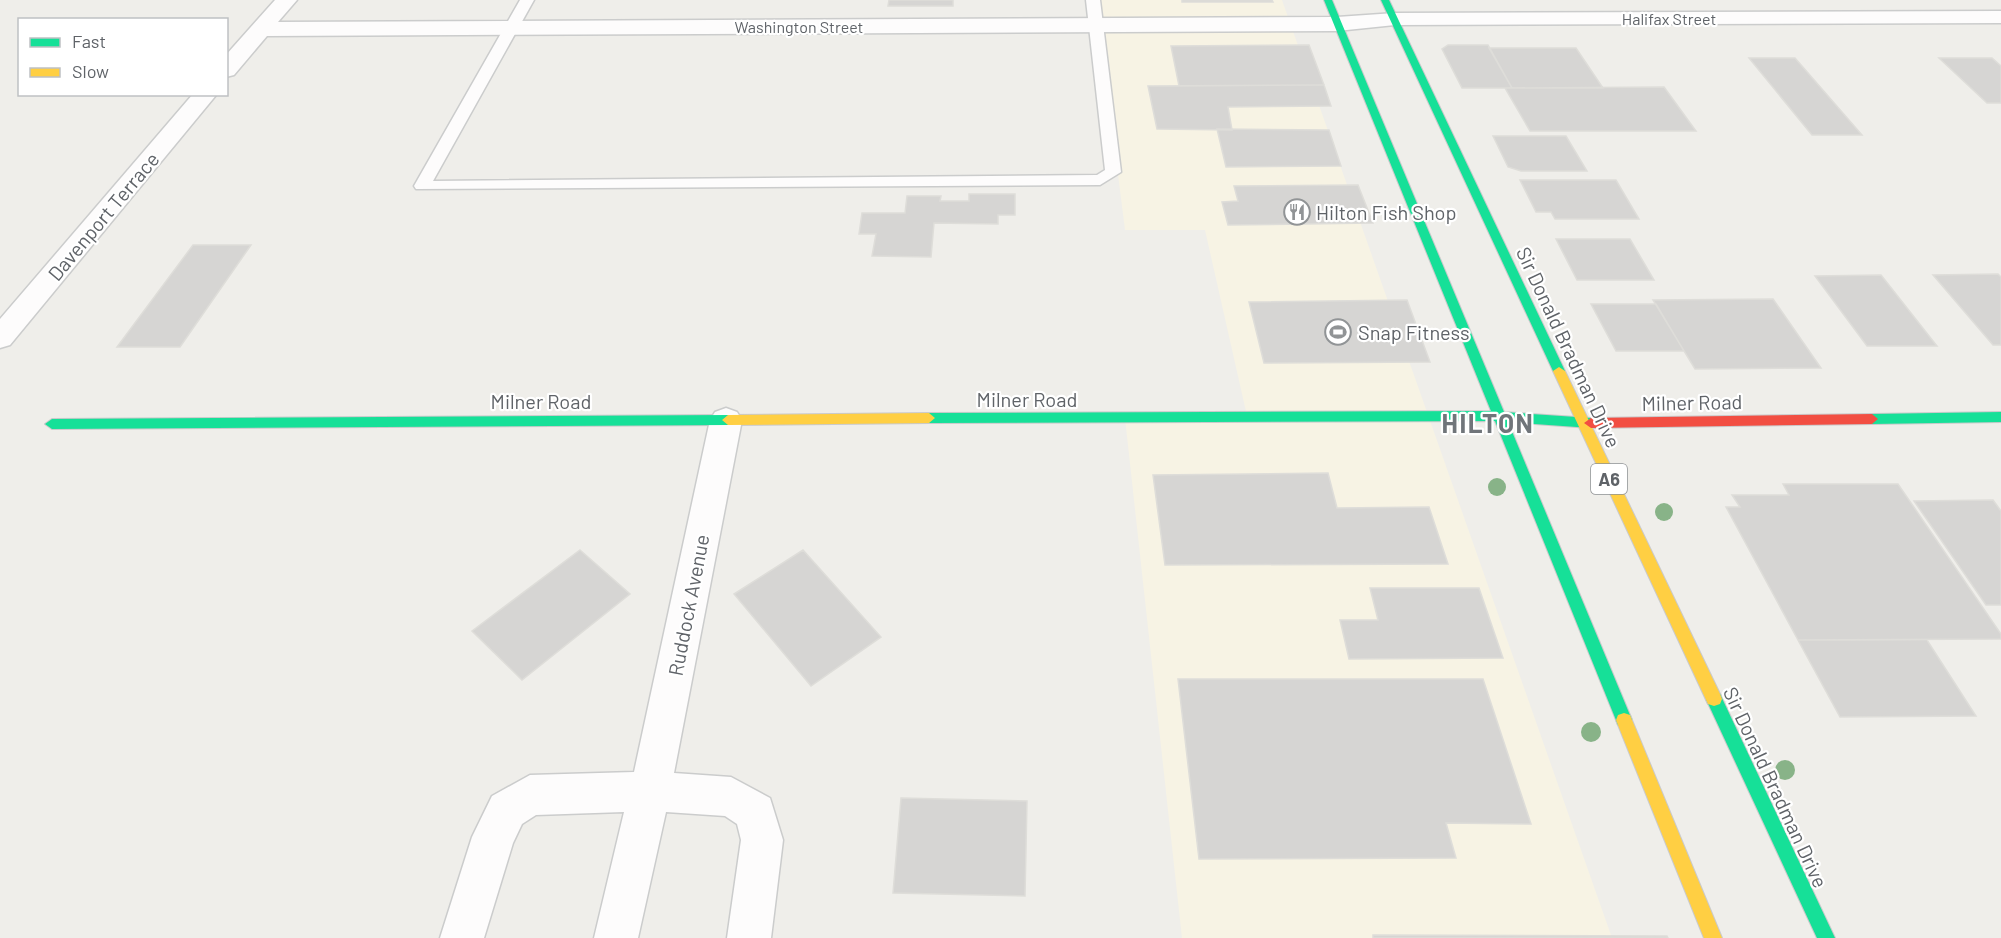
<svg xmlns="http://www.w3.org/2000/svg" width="2001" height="938" font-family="Barlow,sans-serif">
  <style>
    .commercial { fill: #f7f3e4 }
    .building { fill: #d6d5d3; stroke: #deddd9; stroke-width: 1.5 }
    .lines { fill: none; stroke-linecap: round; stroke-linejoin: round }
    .lane-casing { stroke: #cbcccc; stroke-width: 3 }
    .street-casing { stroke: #cbcccc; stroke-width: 3 }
    .fast-casing { stroke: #cacacb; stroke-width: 2 }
    .slow-casing { stroke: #cacacb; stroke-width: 2 }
    .jam-casing { stroke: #cacacb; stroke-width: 2 }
    .lane { fill: #fdfcfc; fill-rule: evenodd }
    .street { fill: #fdfcfc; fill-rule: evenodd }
    .fast { fill: #16e098; fill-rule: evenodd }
    .slow { fill: #ffcf43; fill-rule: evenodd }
    .jam { fill: #f24e42; fill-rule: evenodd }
    .tree { fill: #88b388 }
    .labels { text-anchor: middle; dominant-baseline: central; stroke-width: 4.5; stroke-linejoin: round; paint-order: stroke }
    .far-street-label { font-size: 16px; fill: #5f6368; stroke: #fff }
    .shield { fill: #fff; stroke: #8f9295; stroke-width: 1.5 }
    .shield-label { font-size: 18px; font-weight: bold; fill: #5f6368 }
    .poi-label { font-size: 20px; fill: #5f6368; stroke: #fff; text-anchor: start }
    .street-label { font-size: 20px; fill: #5f6368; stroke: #fff }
    .district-label { font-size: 26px; font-weight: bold; letter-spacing: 1.5px; fill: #70757a; stroke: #fff }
  </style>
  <rect width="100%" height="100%" fill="#efeeea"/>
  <path class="commercial" d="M 1096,0 L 1282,0 L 1612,938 L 1182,938 L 1125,418 L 1247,416 L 1205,230 L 1125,230 Z"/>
  <path class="building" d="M 889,0 L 953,0 L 953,6 L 888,6 Z
    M 1182,0 L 1272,0 L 1273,2 L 1182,2 Z
    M 1309,45 L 1324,85 L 1179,86 L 1171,46 Z
    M 1448,45 L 1488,45 L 1512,88 L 1462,88 L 1442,49 Z
    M 1489,48 L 1576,48 L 1603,88 L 1512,88 Z
    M 1749,58 L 1795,58 L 1862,135 L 1812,135 Z
    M 1939,58 L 1992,58 L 2001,66 L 2001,103 L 1987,103 Z
    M 1324,85 L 1331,106 L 1228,107 L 1232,130 L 1157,129 L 1148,86 Z
    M 1664,87 L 1696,131 L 1530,131 L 1505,88 Z
    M 1217,129 L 1329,130 L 1341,166 L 1226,167 Z
    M 1493,136 L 1566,136 L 1587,171 L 1521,171 L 1508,167 Z
    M 1520,180 L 1616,180 L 1639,219 L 1555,219 L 1551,212 L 1536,212 Z
    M 1358,185 L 1373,223 L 1228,225 L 1222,202 L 1238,201 L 1234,186 Z
    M 969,194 L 1015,194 L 1015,215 L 998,215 L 998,224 L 934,223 L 931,257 L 872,256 L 876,234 L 859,234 L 862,213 L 905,213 L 907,196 L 941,196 L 940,201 L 969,201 Z
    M 1556,239 L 1630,239 L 1654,280 L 1577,280 Z
    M 193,245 L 251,245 L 180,347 L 117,347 Z
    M 1998,274 L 2001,277 L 2001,345 L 1993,345 L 1933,275 Z
    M 1881,275 L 1937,346 L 1867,346 L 1815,276 Z
    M 1773,299 L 1821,368 L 1695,369 L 1653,300 Z
    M 1407,300 L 1430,362 L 1264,363 L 1249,302 Z
    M 1591,304 L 1656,304 L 1684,351 L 1616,351 Z
    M 1328,473 L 1337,508 L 1429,507 L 1448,564 L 1165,565 L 1153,475 Z
    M 1783,484 L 1898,484 L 2001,634 L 2001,639 L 1798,640 L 1726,507 L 1740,507 L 1732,495 L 1789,495 Z
    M 1993,500 L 2001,511 L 2001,605 L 1986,605 L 1914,501 Z
    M 580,550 L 630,594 L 522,680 L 472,631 Z
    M 803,550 L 881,637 L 811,686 L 734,594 Z
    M 1370,588 L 1479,588 L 1503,658 L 1349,659 L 1340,620 L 1378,620 Z
    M 1798,640 L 1927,640 L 1976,716 L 1840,717 Z
    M 1178,679 L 1483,679 L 1531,824 L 1446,823 L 1456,858 L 1199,859 Z
    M 901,798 L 1027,801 L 1025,896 L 893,893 Z
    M 1373,935 L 1667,936 L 1668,938 L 1373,938 Z"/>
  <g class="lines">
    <g class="lane-casing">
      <path id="lane" d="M 520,0 L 534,0 L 433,181 L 1097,175 L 1105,170 L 1086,0 L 1100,0 L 1121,172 L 1100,185 L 416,189 L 414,186 Z"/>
    </g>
    <g class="street-casing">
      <path id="street" d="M 275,0 L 297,0 L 278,22 L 1337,17 L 1395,13 L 2001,11 L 2001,23 L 1395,25 L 1337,31 L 267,36 L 234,75 L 226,77 L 226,55 Z
        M 193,94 L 217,94 L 10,345 L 0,348 L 0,319 Z
        M 726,408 L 737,412 L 742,420 L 674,773 L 731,777 L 770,798 L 783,840 L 771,938 L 727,938 L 741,840 L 737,824 L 725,816 L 666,812 L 638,938 L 594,938 L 624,812 L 536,815 L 522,824 L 513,843 L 484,938 L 440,938 L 472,837 L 492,796 L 530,775 L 634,772 L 710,420 L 715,412 Z"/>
    </g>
    <g class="fast-casing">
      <path id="fast" d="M 1324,0 L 1332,0 L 1504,412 L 1591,418 L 1598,423 L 1591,428 L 1508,422 L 1632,720 L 1630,725 L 1624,727 L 1618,725 L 1616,720 L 1495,421 L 929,423 L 923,418 L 929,413 L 1491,411 Z
        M 1381,0 L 1389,0 L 1565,371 L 1563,374 L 1559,375 L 1553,371 Z
        M 2001,412 L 2001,422 L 1872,424 L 1866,419 L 1872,414 Z
        M 728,415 L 734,420 L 728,425 L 52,429 L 45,424 L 52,419 Z
        M 1714,692 L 1720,694 L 1835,938 L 1817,938 L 1706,699 L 1708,694 Z"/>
    </g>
    <g class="slow-casing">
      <path id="slow" d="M 1559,367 L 1565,371 L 1720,694 L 1722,699 L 1720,704 L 1714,706 L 1708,704 L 1553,371 Z
        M 929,413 L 935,418 L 929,423 L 728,425 L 722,420 L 728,415 Z
        M 1624,713 L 1630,715 L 1632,720 L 1722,938 L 1704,938 L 1616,720 L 1618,715 Z"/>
    </g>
    <g class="jam-casing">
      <path id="jam" d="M 1872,414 L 1878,419 L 1872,424 L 1591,428 L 1584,423 L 1591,418 Z"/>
    </g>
    <use href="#lane" class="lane"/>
    <use href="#street" class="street"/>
    <use href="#fast" class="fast"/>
    <use href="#slow" class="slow"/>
    <use href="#jam" class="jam"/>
  </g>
  <g class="tree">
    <circle cx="1497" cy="487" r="9"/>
    <circle cx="1664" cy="512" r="9"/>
    <circle cx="1591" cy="732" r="10"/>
    <circle cx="1785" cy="770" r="10"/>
  </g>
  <defs>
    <g id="restaurant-ring" transform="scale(1.35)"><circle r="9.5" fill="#fff" stroke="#919496" stroke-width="1.5"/><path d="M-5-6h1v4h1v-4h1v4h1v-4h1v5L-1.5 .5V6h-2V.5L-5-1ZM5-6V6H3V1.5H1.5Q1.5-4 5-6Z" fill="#919496"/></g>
    <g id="stadium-ring" transform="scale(1.35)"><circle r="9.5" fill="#fff" stroke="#919496" stroke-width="1.5"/><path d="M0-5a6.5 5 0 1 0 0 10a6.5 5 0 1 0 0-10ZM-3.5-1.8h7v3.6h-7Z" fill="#919496"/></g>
  </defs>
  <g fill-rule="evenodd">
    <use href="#restaurant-ring" x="1297" y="212"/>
    <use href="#stadium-ring" x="1338" y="332"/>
  </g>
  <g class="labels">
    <g class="far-street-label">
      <text x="1669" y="18">Halifax Street</text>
      <text x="799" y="26">Washington Street</text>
    </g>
    <rect class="shield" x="1591" y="464" width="36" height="30" rx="4.5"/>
    <g class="shield-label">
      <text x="1609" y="479">A6</text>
    </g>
    <g class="poi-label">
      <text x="1316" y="212">Hilton Fish Shop</text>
      <text x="1358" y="332">Snap Fitness</text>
    </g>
    <g class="street-label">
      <text transform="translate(103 216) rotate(-50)">Davenport Terrace</text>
      <text transform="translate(1569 347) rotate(65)">Sir Donald Bradman Drive</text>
      <text x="1027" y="399">Milner Road</text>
      <text x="541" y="401">Milner Road</text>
      <text transform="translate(1692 402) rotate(-1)">Milner Road</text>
      <text transform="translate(688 605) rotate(-79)">Ruddock Avenue</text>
      <text transform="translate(1776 787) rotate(65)">Sir Donald Bradman Drive</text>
    </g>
    <g class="district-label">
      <text x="1488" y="422">HILTON</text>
    </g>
  </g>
  <rect x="18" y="18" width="210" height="78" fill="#ffffff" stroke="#bfc1c3" stroke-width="1.5"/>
  <rect x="30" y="38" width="30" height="9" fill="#16e098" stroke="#bfc1c3" stroke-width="1.5"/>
  <text x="72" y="48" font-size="18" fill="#5f6368">Fast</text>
  <rect x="30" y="68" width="30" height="9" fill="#ffcf43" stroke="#bfc1c3" stroke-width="1.5"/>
  <text x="72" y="78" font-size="18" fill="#5f6368">Slow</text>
</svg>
